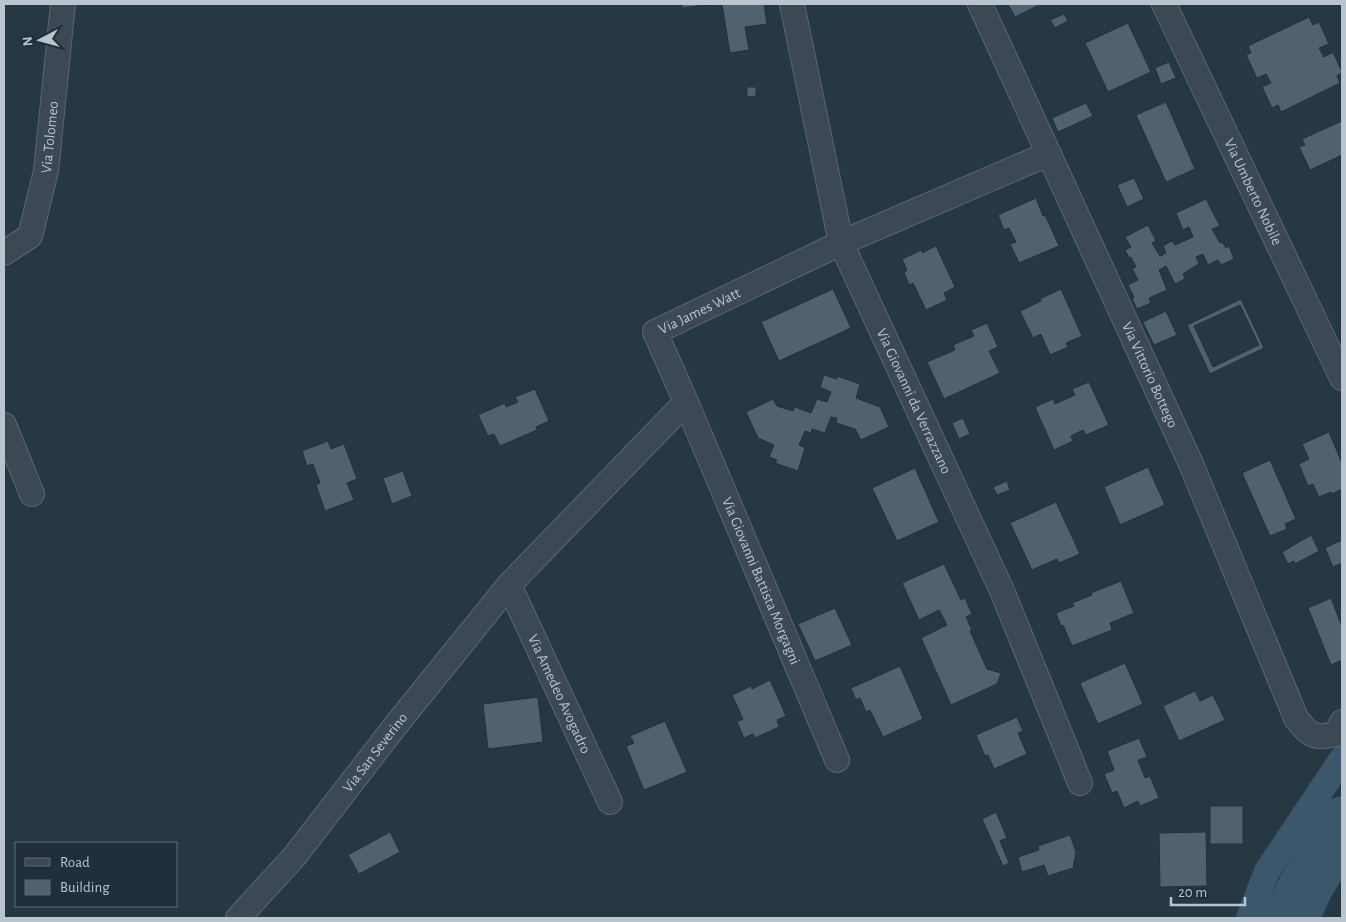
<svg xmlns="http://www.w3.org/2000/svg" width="1346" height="922" font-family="'Alegreya Sans',sans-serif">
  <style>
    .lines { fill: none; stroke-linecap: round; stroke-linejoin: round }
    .canal { stroke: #3b576c; stroke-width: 26 }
    .river { stroke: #3b576c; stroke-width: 45 }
    .building { fill: #506270; stroke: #22313c; fill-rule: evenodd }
    .street-casing { stroke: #5a6772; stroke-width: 26 }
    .street { stroke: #3c4954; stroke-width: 24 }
    .labels { text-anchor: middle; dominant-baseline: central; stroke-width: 4; stroke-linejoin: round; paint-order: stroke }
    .street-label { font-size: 15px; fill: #b9c4ce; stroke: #202f3a }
  </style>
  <rect width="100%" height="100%" fill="#273845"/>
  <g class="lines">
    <path class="canal" d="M 1249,918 L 1267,871 L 1342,759
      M 1307,918 L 1319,892 L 1342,853"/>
    <path class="river" d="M 1286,918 L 1301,885 L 1342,819"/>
  </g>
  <path class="building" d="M 682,4 L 712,4 L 682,8 Z
    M 722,4 L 764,4 L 767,24 L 745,27 L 749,50 L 730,53 Z
    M 1008,4 L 1041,4 L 1015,17 Z
    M 1064,14 L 1068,21 L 1055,28 L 1050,20 Z
    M 1309,17 L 1313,25 L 1319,22 L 1329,44 L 1319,48 L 1324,57 L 1333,52 L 1342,72 L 1337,76 L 1340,83 L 1281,112 L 1278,105 L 1272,108 L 1262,87 L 1271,83 L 1266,74 L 1257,78 L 1246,55 L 1251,53 L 1248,46 Z
    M 1128,23 L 1151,72 L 1108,92 L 1085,43 Z
    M 1169,62 L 1176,78 L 1161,84 L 1155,68 Z
    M 747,87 L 756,87 L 756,96 L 747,97 Z
    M 1166,102 L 1195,169 L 1166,182 L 1136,115 Z
    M 1086,103 L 1093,116 L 1058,132 L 1052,118 Z
    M 1342,121 L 1342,155 L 1310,170 L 1299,147 L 1305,145 L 1302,139 Z
    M 1134,178 L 1144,199 L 1127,207 L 1117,185 Z
    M 1036,198 L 1043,216 L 1045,215 L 1059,246 L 1019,263 L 1010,244 L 1016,242 L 1009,228 L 1004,230 L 998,215 Z
    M 1206,199 L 1220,226 L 1212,229 L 1220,243 L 1222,242 L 1226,248 L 1229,246 L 1234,259 L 1221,265 L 1218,260 L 1208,265 L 1203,254 L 1196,257 L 1199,264 L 1183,274 L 1185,279 L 1175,284 L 1166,266 L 1159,270 L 1167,290 L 1149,298 L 1151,303 L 1137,309 L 1132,299 L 1134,297 L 1128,285 L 1138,280 L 1132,268 L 1136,267 L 1131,257 L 1129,258 L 1125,250 L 1131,247 L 1125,237 L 1148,225 L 1156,241 L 1152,243 L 1160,256 L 1161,256 L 1166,253 L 1163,246 L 1172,241 L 1175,245 L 1193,237 L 1189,227 L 1183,230 L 1176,213 Z
    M 936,246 L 955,287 L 944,293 L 947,300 L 926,310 L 913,283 L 909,285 L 904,272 L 907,270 L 902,259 L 922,250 L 922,253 Z
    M 833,289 L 851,328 L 779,361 L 761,322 Z
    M 1061,289 L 1082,336 L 1066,343 L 1068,347 L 1050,355 L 1041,334 L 1033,338 L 1020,311 L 1041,301 L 1040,299 Z
    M 1241,299 L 1264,348 L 1210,374 L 1187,325 ZM 1240,305 L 1259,345 L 1213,367 L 1194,326 Z
    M 1166,311 L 1177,335 L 1154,345 L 1143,322 Z
    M 987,323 L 998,347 L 989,351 L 1000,373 L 944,399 L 927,362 L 955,350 L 953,345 L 974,336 L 971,330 Z
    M 824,375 L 837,379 L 837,376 L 860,384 L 856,398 L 880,407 L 889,427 L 861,440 L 855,429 L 836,423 L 837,418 L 831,417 L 825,433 L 812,429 L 811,433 L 805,431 L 799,445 L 805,448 L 798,471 L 775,463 L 777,460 L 769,457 L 774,445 L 758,438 L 746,412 L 773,399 L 777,406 L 793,411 L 795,407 L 811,413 L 817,399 L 827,402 L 831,392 L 820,387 Z
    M 1089,382 L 1109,425 L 1086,435 L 1083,430 L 1071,436 L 1073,441 L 1054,450 L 1035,407 L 1053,399 L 1055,404 L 1075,395 L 1072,389 Z
    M 535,389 L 549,421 L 536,427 L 537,430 L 500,446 L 494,434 L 488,436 L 478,415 L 505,403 L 506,407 L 518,402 L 515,397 Z
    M 963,418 L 970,434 L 959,439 L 952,423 Z
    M 1329,432 L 1342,463 L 1342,489 L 1332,494 L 1331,492 L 1319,497 L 1313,484 L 1308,486 L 1299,464 L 1309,459 L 1302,444 Z
    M 328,441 L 331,449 L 344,444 L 357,479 L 347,483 L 354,500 L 325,511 L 316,485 L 320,483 L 313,464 L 307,466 L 302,451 Z
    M 1270,460 L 1296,519 L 1285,524 L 1287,529 L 1270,536 L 1242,473 Z
    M 1148,467 L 1165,505 L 1120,525 L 1104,487 Z
    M 915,468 L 939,522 L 897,541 L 872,488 Z
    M 403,471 L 412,496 L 392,504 L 383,478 Z
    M 1007,481 L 1010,490 L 997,495 L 993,487 Z
    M 1056,502 L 1080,554 L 1059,563 L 1057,559 L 1032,570 L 1010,523 Z
    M 1311,535 L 1319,551 L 1295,564 L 1294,561 L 1288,564 L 1282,552 Z
    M 1342,540 L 1342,563 L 1333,567 L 1325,548 Z
    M 944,564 L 961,600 L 965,598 L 972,614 L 966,617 L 972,630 L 970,631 L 987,669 L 1001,673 L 997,684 L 951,705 L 921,638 L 947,625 L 939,610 L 919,620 L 902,583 Z
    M 1121,581 L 1134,613 L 1110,623 L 1112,630 L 1072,646 L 1063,625 L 1061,626 L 1056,613 L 1074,606 L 1072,603 L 1092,595 L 1091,593 Z
    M 1331,598 L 1342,627 L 1342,660 L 1331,665 L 1308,608 Z
    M 835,608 L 852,645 L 815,661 L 798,624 Z
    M 1125,663 L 1143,704 L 1098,724 L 1080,683 Z
    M 900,666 L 923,719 L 883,737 L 870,710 L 866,712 L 860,698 L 856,700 L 851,688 Z
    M 770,680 L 786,716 L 777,720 L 779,727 L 755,738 L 753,734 L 744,738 L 737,722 L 743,719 L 732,695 L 751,686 L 752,689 Z
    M 1195,691 L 1200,701 L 1213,695 L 1225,720 L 1179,741 L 1163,706 Z
    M 538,697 L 543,742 L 488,749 L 483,704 Z
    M 1017,717 L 1023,731 L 1018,733 L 1027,754 L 994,769 L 988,755 L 985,756 L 976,735 Z
    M 665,721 L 687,772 L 644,790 L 626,746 L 634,743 L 630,736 Z
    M 1139,738 L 1147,757 L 1138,760 L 1145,778 L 1150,776 L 1159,798 L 1140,806 L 1138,801 L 1124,808 L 1117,791 L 1112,793 L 1104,774 L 1114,770 L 1107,751 Z
    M 1210,806 L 1243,806 L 1243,844 L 1210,844 Z
    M 996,812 L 1007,838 L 1000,841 L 1009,863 L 1003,866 L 982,819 Z
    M 390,832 L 400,852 L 359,874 L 348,855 Z
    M 1206,832 L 1207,886 L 1160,887 L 1159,833 Z
    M 1070,835 L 1076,852 L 1073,868 L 1048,876 L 1044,865 L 1022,872 L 1018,857 L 1039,850 L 1038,846 Z"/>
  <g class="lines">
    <g class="street-casing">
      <g id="street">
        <path id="s1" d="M 792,4 L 841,243 L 1003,593 L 1080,783"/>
        <path id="s2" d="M 980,4 L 1191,464 L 1296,718 C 1310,736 1313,739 1336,734 L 1342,722"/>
        <path id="s3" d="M 1164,4 L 1342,378"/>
        <path id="s4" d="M 4,253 L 30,236 L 46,171 L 63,4"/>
        <path id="s5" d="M 686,402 L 837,760"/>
        <path d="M 4,425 L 32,494"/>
        <path id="s6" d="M 509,585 L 610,802"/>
        <path id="s7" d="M 238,918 L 294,857 L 396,725 L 509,585 L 686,402 L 655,332 L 841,243 L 1048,154"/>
      </g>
    </g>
    <use href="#street" class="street"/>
  </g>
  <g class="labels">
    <g class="street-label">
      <text stroke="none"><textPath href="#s4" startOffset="132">Via Tolomeo</textPath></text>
      <text stroke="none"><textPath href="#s3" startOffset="208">Via Umberto Nobile</textPath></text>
      <text stroke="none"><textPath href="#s7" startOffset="810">Via James Watt</textPath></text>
      <text stroke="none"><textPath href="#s2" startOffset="408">Via Vittorio Bottego</textPath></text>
      <text stroke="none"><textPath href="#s1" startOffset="418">Via Giovanni da Verrazzano</textPath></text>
      <text stroke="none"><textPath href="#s5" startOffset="194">Via Giovanni Battista Morgagni</textPath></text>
      <text stroke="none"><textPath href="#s6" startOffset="120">Via Amedeo Avogadro</textPath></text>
      <text stroke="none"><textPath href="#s7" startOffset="215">Via San Severino</textPath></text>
    </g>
  </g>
  <rect width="1346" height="922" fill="none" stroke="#b9c4ce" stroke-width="10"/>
  <rect x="15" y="842" width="162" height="65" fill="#202f3a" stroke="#5d6b75"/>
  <rect x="25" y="858" width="25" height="8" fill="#3c4954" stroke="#5d6b75"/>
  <text x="60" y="867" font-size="15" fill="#b9c4ce">Road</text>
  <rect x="25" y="880" width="25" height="15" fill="#506270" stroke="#5d6b75"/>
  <text x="60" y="892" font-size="15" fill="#b9c4ce">Building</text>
  <g transform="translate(40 40) rotate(264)" stroke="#202f3a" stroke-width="4" paint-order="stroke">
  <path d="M0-4L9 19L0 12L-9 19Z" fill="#b9c4ce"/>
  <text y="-8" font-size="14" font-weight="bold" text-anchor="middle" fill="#b9c4ce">N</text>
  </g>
  <path d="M1171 897v8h74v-8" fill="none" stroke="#b9c4ce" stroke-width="2.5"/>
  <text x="1178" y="897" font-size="15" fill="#b9c4ce" stroke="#202f3a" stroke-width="4" paint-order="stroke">20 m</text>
</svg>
